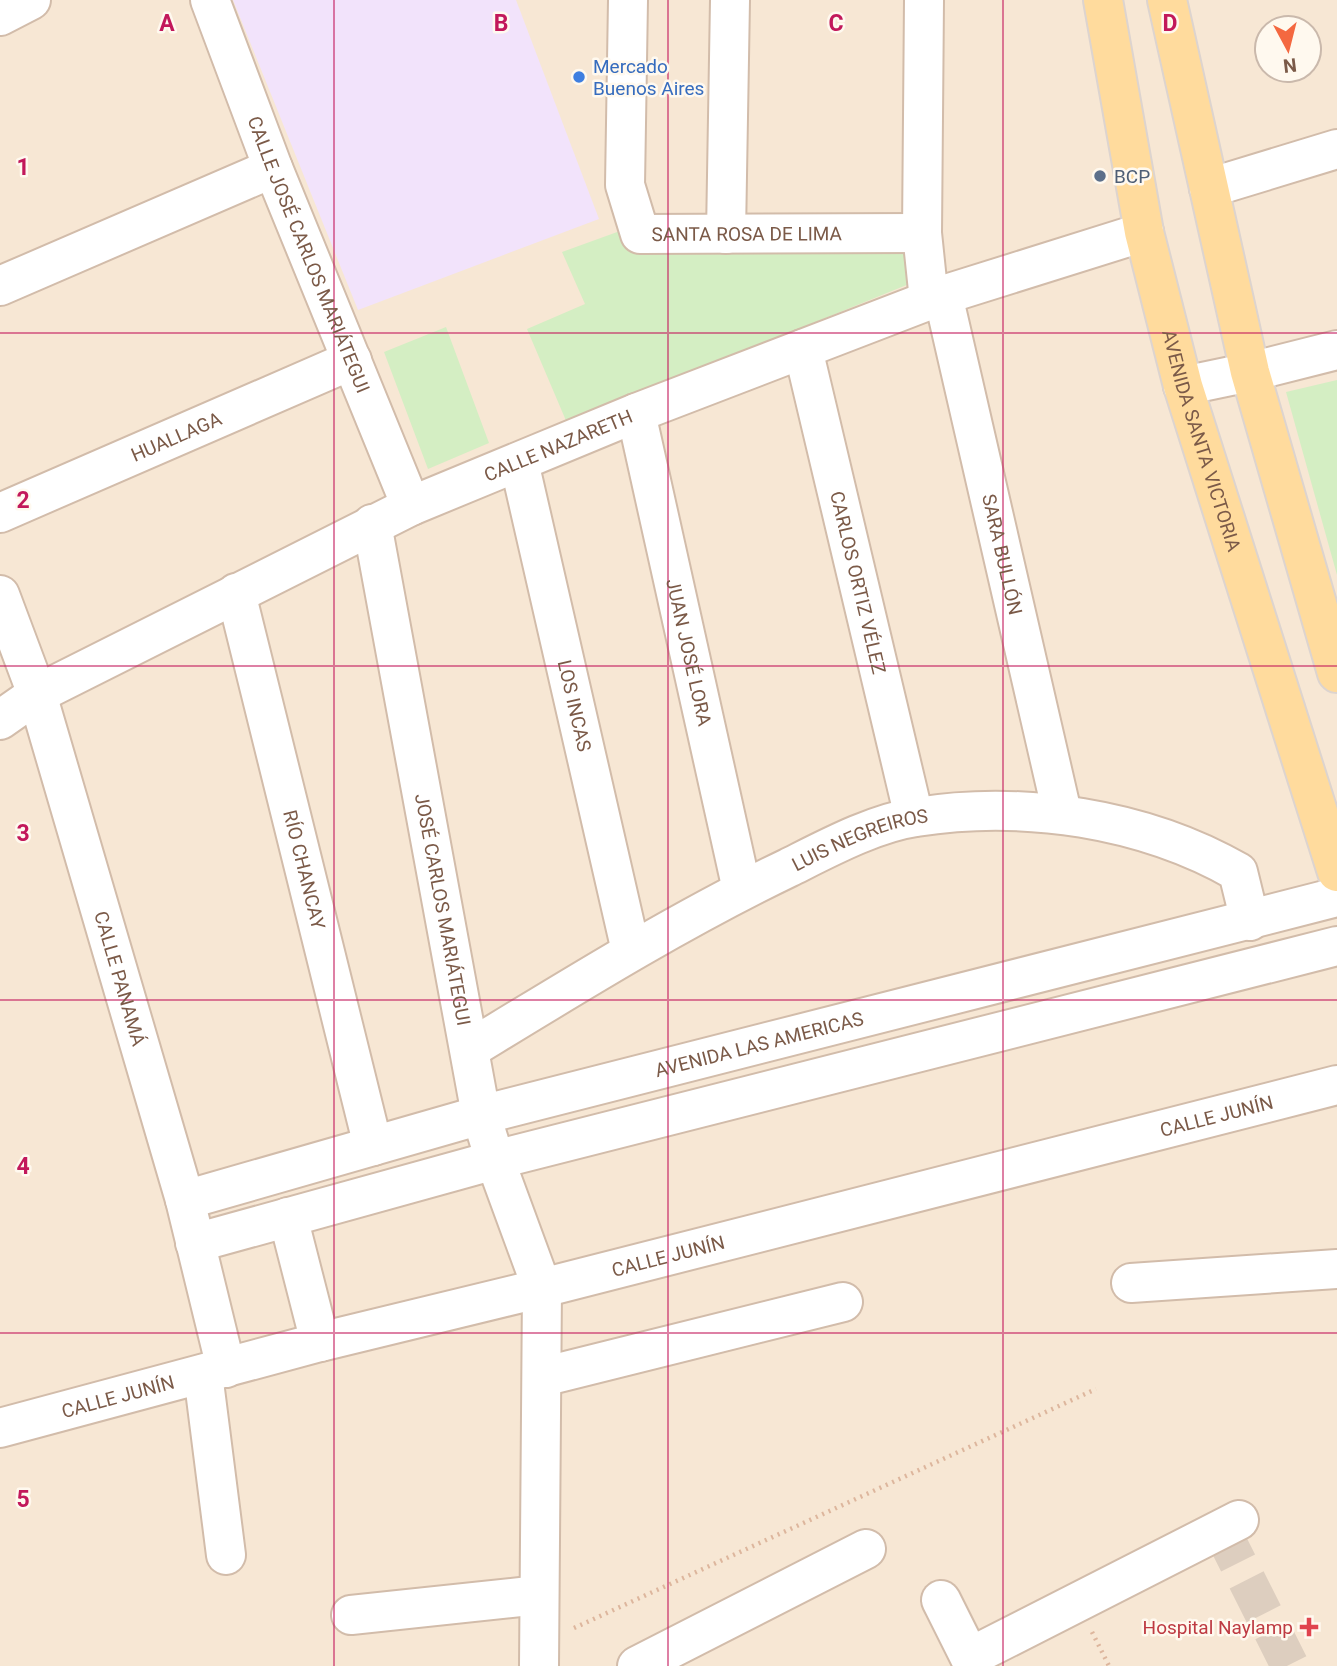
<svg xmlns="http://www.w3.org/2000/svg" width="1337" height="1666" font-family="Roboto,sans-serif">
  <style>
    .residential { fill: #f7e7d4; fill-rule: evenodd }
    .education { fill: #f2e3fb }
    .green { fill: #d4eec3 }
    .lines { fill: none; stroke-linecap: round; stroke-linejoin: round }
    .minor-tunnel { stroke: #ddcebf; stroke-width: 38; stroke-dasharray: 38 19; stroke-linecap: butt }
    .minor-casing { stroke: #d2bcaa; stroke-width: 42 }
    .major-casing { stroke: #ddd4cf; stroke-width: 42 }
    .path { stroke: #ddb69d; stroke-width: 4.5; stroke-dasharray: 2 5; stroke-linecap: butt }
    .minor { stroke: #fff; stroke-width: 38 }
    .major { stroke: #ffdb9d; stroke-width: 38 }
    .grid { fill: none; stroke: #c2185b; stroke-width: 2; stroke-opacity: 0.55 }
    .shop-dot { fill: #3f7fe0; stroke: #fff9ef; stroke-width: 2.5 }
    .service-dot { fill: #5c6f8a; stroke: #fff9ef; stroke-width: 2.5 }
    .health-dot { fill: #e0444e; stroke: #fff9ef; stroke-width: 2.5 }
    .labels { text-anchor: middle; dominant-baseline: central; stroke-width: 5; stroke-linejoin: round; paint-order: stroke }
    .shop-label { font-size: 19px; fill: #366cbe; stroke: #fff9ef; text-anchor: start }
    .service-label { font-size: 19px; fill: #4e5e75; stroke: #fff9ef; text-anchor: start }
    .street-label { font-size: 19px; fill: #7b5a48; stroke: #fff9ef }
    .health-label { font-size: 19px; fill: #be3a42; stroke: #fff9ef; text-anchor: end }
    .grid-label { font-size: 23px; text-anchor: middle; font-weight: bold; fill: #c2185b; stroke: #fff9ef; stroke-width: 5; stroke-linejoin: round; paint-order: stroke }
  </style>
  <rect width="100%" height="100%" fill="#fef5e7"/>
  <path class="residential" d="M 0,0 L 1337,0 L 1337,1666 L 0,1666 ZM 1267,28 L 1309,28 L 1309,70 L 1267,70 Z"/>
  <path class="education" d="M 233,0 L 516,0 L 599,219 L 358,310 Z"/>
  <path class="green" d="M 631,227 L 895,246 L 913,254 L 914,282 L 567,423 L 527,329 L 585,304 L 562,252 Z
    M 446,327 L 489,443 L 428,469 L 384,352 Z
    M 1337,380 L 1337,575 L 1286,392 Z"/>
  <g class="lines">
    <path class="minor-tunnel" d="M 1221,1529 L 1290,1666"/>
    <g class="minor-casing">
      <g id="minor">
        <path id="s1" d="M 210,0 L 273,168 L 411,506"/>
        <path id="s2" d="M 628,0 L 625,185 L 640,234 L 922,233"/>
        <path d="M 924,0 L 922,233 L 929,300"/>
        <path d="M 0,16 L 31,0"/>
        <path d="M 1209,188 L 1337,149"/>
        <path d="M 726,234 L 730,0"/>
        <path d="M 0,286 L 273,168"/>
        <path id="s3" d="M 943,295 L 1062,813"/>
        <path id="s4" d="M 803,349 L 914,817"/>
        <path d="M 1183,386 L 1250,372 L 1337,350"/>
        <path id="s5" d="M 636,413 L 742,890"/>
        <path id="s6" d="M 519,462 L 631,951"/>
        <path id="s7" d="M 0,513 L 352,360"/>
        <path id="s8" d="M 372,524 L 481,1115 L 495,1160 L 542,1288 L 539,1666"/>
        <path id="s9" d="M 236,593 L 373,1146"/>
        <path id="s10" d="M 0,595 L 37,694 L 185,1200 L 226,1368"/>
        <path id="s11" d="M 0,720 L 37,694 L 411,506 L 636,413 L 943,295 L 1144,232"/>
        <path id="s12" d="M 470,1049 C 575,985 678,921 788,868 C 826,849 874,823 916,817 C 1023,800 1144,818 1238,872 L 1250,921"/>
        <path id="s13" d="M 185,1200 L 481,1115 L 1337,897"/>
        <path d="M 288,1217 L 320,1342"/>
        <path d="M 195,1243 L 495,1160 L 1337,946"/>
        <path d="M 1131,1283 L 1337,1269"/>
        <path d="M 203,1374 L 226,1555"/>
        <path d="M 542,1377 L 843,1302"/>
        <path id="s14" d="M 0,1428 L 320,1342 L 542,1288 L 1337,1085"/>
        <path d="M 941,1600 L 974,1666"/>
        <path d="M 351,1615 L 539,1595"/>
        <path d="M 970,1657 L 1239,1520"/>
        <path d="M 637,1666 L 866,1549"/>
      </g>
    </g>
    <g class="major-casing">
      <g id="major">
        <path id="s15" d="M 1103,0 L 1144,232 L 1183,386 L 1337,872"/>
        <path d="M 1167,0 L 1250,372 L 1337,673"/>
      </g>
    </g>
    <path class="path" d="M 574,1628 L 1096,1389
      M 1092,1632 L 1109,1666"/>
    <use href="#minor" class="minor"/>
    <use href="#major" class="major"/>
  </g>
  <path class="grid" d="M 334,0 L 334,1666M 668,0 L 668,1666M 1003,0 L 1003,1666M 0,333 L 1337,333M 0,666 L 1337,666M 0,1000 L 1337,1000M 0,1333 L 1337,1333"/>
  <circle class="shop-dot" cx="579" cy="77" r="7"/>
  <circle class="service-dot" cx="1100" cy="176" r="7"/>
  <path class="health-dot" d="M1305.5 1616.5h7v7h7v7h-7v7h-7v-7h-7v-7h7z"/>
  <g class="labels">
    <g class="shop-label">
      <text x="593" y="66">Mercado<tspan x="593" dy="22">Buenos Aires</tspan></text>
    </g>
    <g class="service-label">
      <text x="1114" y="176">BCP</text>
    </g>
    <g class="street-label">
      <text stroke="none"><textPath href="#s2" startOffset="343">SANTA ROSA DE LIMA</textPath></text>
      <text stroke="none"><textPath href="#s1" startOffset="273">CALLE JOSÉ CARLOS MARIÁTEGUI</textPath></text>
      <text stroke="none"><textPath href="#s7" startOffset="192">HUALLAGA</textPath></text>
      <text stroke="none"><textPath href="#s15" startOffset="452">AVENIDA SANTA VICTORIA</textPath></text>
      <text stroke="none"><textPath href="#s11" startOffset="623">CALLE NAZARETH</textPath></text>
      <text stroke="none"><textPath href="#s3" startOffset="266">SARA BULLÓN</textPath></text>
      <text stroke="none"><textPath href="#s4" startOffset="240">CARLOS ORTIZ VÉLEZ</textPath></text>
      <text stroke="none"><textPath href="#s5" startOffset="245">JUAN JOSÉ LORA</textPath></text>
      <text stroke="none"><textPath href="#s6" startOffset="250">LOS INCAS</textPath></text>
      <text stroke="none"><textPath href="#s12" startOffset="444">LUIS NEGREIROS</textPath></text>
      <text stroke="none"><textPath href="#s9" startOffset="285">RÍO CHANCAY</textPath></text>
      <text stroke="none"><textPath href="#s8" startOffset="392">JOSÉ CARLOS MARIÁTEGUI</textPath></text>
      <text stroke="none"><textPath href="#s10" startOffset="402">CALLE PANAMÁ</textPath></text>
      <text stroke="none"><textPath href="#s13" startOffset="595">AVENIDA LAS AMERICAS</textPath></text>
      <text stroke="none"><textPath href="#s14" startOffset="1256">CALLE JUNÍN</textPath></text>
      <text stroke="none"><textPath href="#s14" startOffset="690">CALLE JUNÍN</textPath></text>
      <text stroke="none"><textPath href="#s14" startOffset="122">CALLE JUNÍN</textPath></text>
    </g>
    <g class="health-label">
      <text x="1293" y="1627">Hospital Naylamp</text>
    </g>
  </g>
  <g class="grid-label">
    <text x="167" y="31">A</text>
    <text x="501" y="31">B</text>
    <text x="836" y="31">C</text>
    <text x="1170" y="31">D</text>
    <text x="23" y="175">1</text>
    <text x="23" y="508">2</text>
    <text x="23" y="841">3</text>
    <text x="23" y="1174">4</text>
    <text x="23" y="1507">5</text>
  </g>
  <g transform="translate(1288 49) rotate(173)"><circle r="33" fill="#fff9ef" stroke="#cab9ac" stroke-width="2"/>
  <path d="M0-5L12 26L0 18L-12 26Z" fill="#f46840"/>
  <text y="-10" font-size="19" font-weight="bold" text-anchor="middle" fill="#7b5a48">N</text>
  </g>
</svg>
